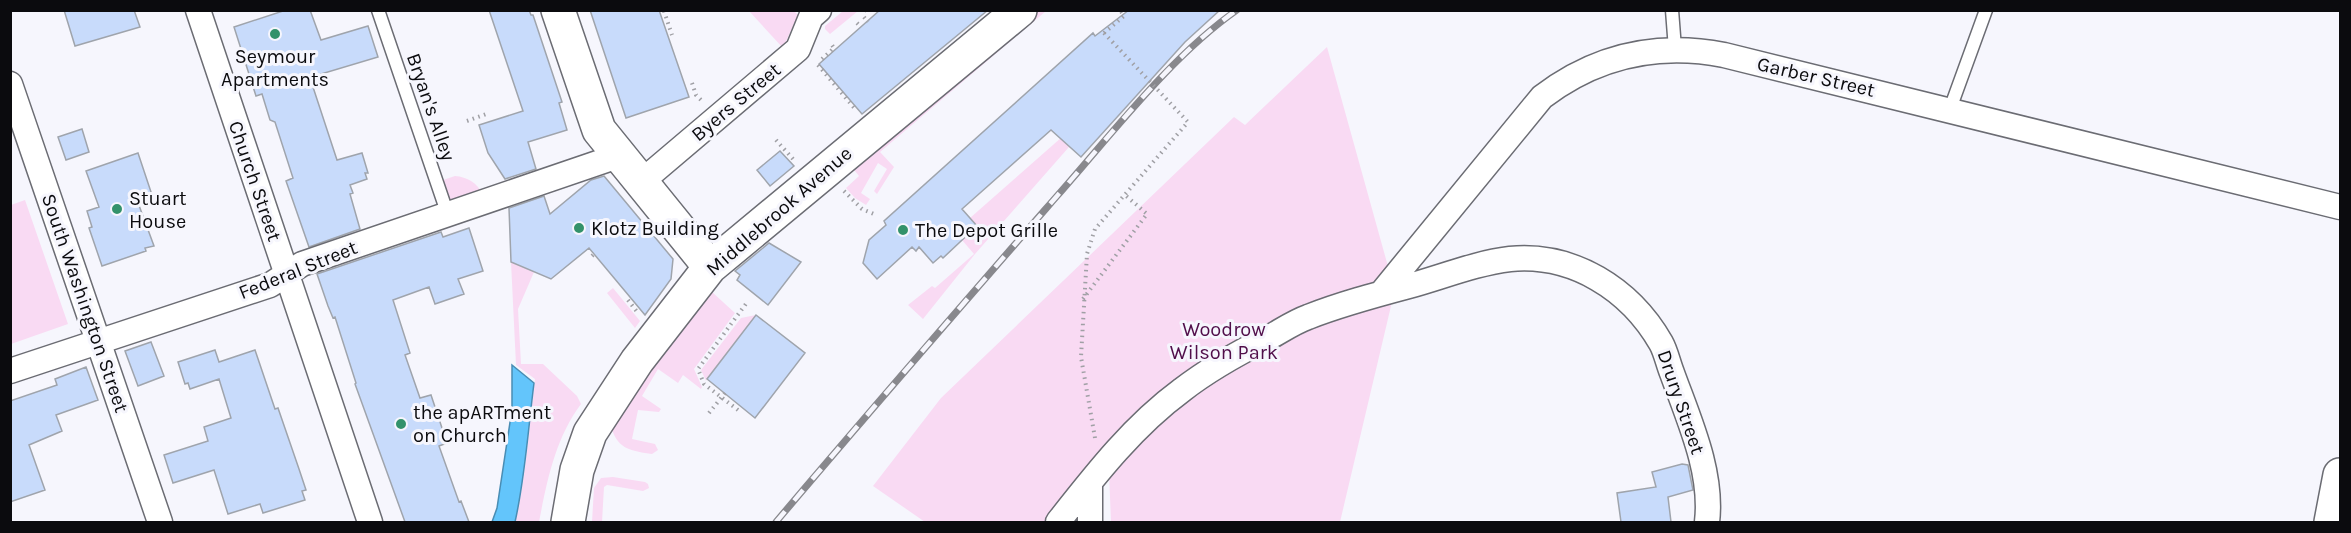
<svg xmlns="http://www.w3.org/2000/svg" width="2351" height="533" font-family="Karla,sans-serif">
  <style>
    .green { fill: #f9daf3 }
    .water { fill: #63c5fb; stroke: #498db4; stroke-width: 1.5 }
    .building { fill: #c8dbfb; stroke: #9fa4ac; stroke-width: 1.5 }
    .lines { fill: none; stroke-linecap: round; stroke-linejoin: round }
    .lane-casing { stroke: #6b6c73; stroke-width: 15 }
    .street-casing { stroke: #6b6c73; stroke-width: 27 }
    .secondary-casing { stroke: #6b6c73; stroke-width: 36 }
    .primary-casing { stroke: #6b6c73; stroke-width: 36 }
    .path { stroke: #a0a0a5; stroke-width: 4; stroke-dasharray: 1.5 4.5; stroke-linecap: butt }
    .lane { stroke: #fff; stroke-width: 12 }
    .street { stroke: #fff; stroke-width: 24 }
    .secondary { stroke: #fff; stroke-width: 33 }
    .primary { stroke: #fff; stroke-width: 33 }
    .rail-casing { stroke: #88888d; stroke-width: 7 }
    .rail { stroke: #f6f6fd; stroke-width: 4.5; stroke-dasharray: 14; stroke-linecap: butt }
    .path-bridge { stroke: #a0a0a5; stroke-width: 4; stroke-dasharray: 1.5 4.5; stroke-linecap: butt }
    .poi-dot { fill: #33926b; stroke: #f6f6fd; stroke-width: 2 }
    .labels { text-anchor: middle; dominant-baseline: central; stroke-width: 6; stroke-linejoin: round; paint-order: stroke }
    .poi-label { font-size: 20px; fill: #0b0b0e; stroke: #f6f6fd; text-anchor: start }
    .street-label { font-size: 20px; fill: #0b0b0e; stroke: #f6f6fd }
    .park-label { font-size: 20px; fill: #500e4a; stroke: #f6f6fd }
  </style>
  <rect width="100%" height="100%" fill="#f6f6fd"/>
  <path class="green" d="M 749,11 L 794,11 L 798,15 L 783,48 Z
    M 843,11 L 858,11 L 830,34 L 825,29 L 825,26 Z
    M 1036,11 L 1046,11 L 880,152 L 894,167 L 877,194 L 874,191 L 887,169 L 878,163 L 861,193 L 870,199 L 866,205 L 855,198 L 846,188 L 859,176 L 851,166 Z
    M 1327,47 L 1389,270 L 1391,306 L 1340,522 L 1111,522 L 1108,446 L 1045,522 L 925,522 L 873,486 L 941,398 L 1234,117 L 1245,125 Z
    M 1062,137 L 1069,147 L 975,254 L 923,319 L 908,305 L 932,286 L 935,288 L 974,254 L 962,240 L 977,226 L 970,218 Z
    M 455,176 C 467,177 478,183 482,194 L 451,204 L 443,180 Z
    M 25,200 L 68,324 L 11,344 L 11,205 Z
    M 511,262 L 534,272 L 518,309 L 521,364 L 543,364 L 577,396 L 581,404 C 555,439 547,481 539,522 L 515,522 C 526,477 529,427 535,379 L 516,365 Z
    M 613,288 L 640,321 L 635,328 L 607,293 Z
    M 712,292 L 735,313 L 694,369 L 702,387 L 701,389 L 683,375 L 678,383 L 658,369 L 642,396 L 661,409 L 659,412 L 638,410 L 632,439 L 655,444 L 658,450 L 652,454 C 633,451 618,450 612,429 L 661,355 Z
    M 756,315 L 707,378 L 706,381 L 701,370 L 741,318 Z
    M 613,477 L 645,482 L 648,484 L 649,488 L 643,491 L 607,485 L 604,487 L 602,522 L 592,522 L 594,488 L 601,478 Z"/>
  <path class="water" d="M 512,365 L 534,383 C 528,430 525,478 515,522 L 492,522 L 497,508 L 512,409 Z"/>
  <path class="building" d="M 64,10 L 134,10 L 140,27 L 75,46 Z
    M 286,10 L 310,10 L 321,40 L 368,26 L 378,57 L 321,74 L 322,78 L 311,81 L 337,160 L 362,153 L 368,173 L 365,173 L 367,179 L 350,185 L 353,193 L 350,194 L 360,229 L 309,247 L 286,181 L 293,178 L 275,122 L 270,120 L 262,94 L 256,96 L 234,27 Z
    M 489,10 L 529,10 L 531,15 L 533,15 L 562,102 L 559,103 L 567,130 L 528,142 L 536,169 L 505,179 L 488,153 L 479,125 L 523,111 Z
    M 590,10 L 659,10 L 689,97 L 626,118 Z
    M 880,10 L 988,10 L 862,114 L 819,64 Z
    M 1129,10 L 1220,10 L 1185,42 L 1081,157 L 1051,130 L 962,209 L 977,226 L 943,258 L 941,256 L 933,263 L 919,247 L 916,251 L 912,247 L 877,279 L 863,263 L 869,240 L 886,225 L 884,221 L 1093,33 L 1095,36 Z
    M 82,129 L 89,152 L 66,160 L 58,137 Z
    M 780,151 L 794,166 L 770,186 L 757,170 Z
    M 138,153 L 152,195 L 137,200 L 154,246 L 145,248 L 146,251 L 102,266 L 89,228 L 92,227 L 87,211 L 99,207 L 86,171 Z
    M 604,176 L 673,259 L 671,279 L 645,315 L 589,248 L 551,279 L 511,262 L 509,208 L 544,196 L 550,214 L 591,180 Z
    M 469,228 L 483,271 L 458,279 L 464,294 L 435,304 L 429,287 L 393,300 L 410,353 L 405,355 L 420,398 L 431,395 L 447,443 L 439,446 L 459,502 L 461,501 L 469,522 L 405,522 L 355,384 L 356,383 L 335,317 L 333,318 L 328,306 L 317,274 L 441,232 L 443,237 Z
    M 769,243 L 801,262 L 768,305 L 737,280 L 740,275 L 735,271 Z
    M 756,315 L 805,353 L 755,418 L 707,379 Z
    M 151,342 L 164,376 L 138,386 L 125,351 Z
    M 215,350 L 219,362 L 255,350 L 275,409 L 278,408 L 299,469 L 306,490 L 302,491 L 305,500 L 263,513 L 260,504 L 228,514 L 214,470 L 173,483 L 164,455 L 208,441 L 204,427 L 231,418 L 219,379 L 190,389 L 188,383 L 185,384 L 178,362 Z
    M 86,367 L 98,400 L 56,415 L 62,431 L 29,445 L 45,490 L 10,502 L 10,401 L 57,385 L 55,379 Z
    M 1682,464 L 1688,465 L 1693,490 L 1668,497 L 1671,522 L 1621,522 L 1617,493 L 1656,487 L 1652,472 Z"/>
  <g class="lines">
    <g class="lane-casing">
      <path id="lane" d="M 378,10 L 448,215
        M 1672,10 L 1675,49
        M 1950,109 L 1986,10"/>
    </g>
    <g class="street-casing">
      <path id="street" d="M 198,10 L 370,522
        M 10,84 L 160,522
        M 640,183 L 798,49 L 811,17 L 819,10
        M 1383,291 L 1542,97 C 1596,56 1657,42 1724,55 L 2340,207
        M 10,371 L 270,285 L 302,264 L 618,156
        M 1090,482 L 1090,522
        M 1058,522 C 1095,475 1133,426 1182,390 C 1209,369 1238,353 1268,338 C 1281,331 1294,322 1308,317 C 1341,304 1375,295 1409,286 C 1442,277 1476,263 1510,259 C 1573,253 1630,289 1661,343 C 1666,352 1668,363 1672,373 C 1689,420 1713,472 1707,522"/>
    </g>
    <g class="secondary-casing">
      <path id="secondary" d="M 558,10 L 599,130 L 710,267
        M 568,522 L 577,470 L 590,433 L 637,361 L 710,267 L 1020,10"/>
    </g>
    <g class="primary-casing">
      <path id="primary" d="M 2331,522 L 2340,475"/>
    </g>
    <path class="path" d="M 866,10 L 869,13
      M 664,11 L 672,35
      M 864,17 L 868,22
      M 857,23 L 861,27
      M 1104,33 L 1124,16 L 1120,10
      M 822,59 L 834,48 L 832,45
      M 818,65 L 856,110
      M 692,83 L 696,95 L 701,100
      M 467,121 L 489,113
      M 776,140 L 793,159
      M 844,191 L 862,209 L 874,214
      M 592,256 L 594,254
      M 1083,299 L 1147,214 L 1124,194
      M 628,300 L 638,313
      M 738,410 L 704,384 L 698,369 L 748,301
      M 709,413 L 725,393
      M 1095,438 L 1081,357 L 1087,254 L 1095,229 L 1188,122"/>
    <use href="#lane" class="lane"/>
    <use href="#street" class="street"/>
    <use href="#secondary" class="secondary"/>
    <use href="#primary" class="primary"/>
    <g class="rail-casing">
      <path id="rail" d="M 776,522 C 868,413 963,304 1057,196 C 1111,135 1171,56 1237,10"/>
    </g>
    <use href="#rail" class="rail"/>
    <path class="path-bridge" d="M 1104,33 L 1188,122"/>
  </g>
  <g class="poi-dot">
    <circle cx="275" cy="34" r="6"/>
    <circle cx="117" cy="209" r="6"/>
    <circle cx="579" cy="228" r="6"/>
    <circle cx="903" cy="230" r="6"/>
    <circle cx="401" cy="424" r="6"/>
  </g>
  <g class="labels">
    <g class="poi-label">
      <text x="275" y="56" text-anchor="middle">Seymour<tspan x="275" dy="23">Apartments</tspan></text>
      <text x="129" y="198">Stuart<tspan x="129" dy="23">House</tspan></text>
      <text x="591" y="228">Klotz Building</text>
      <text x="915" y="230">The Depot Grille</text>
      <text x="413" y="412">the apARTment<tspan x="413" dy="23">on Church</tspan></text>
    </g>
    <g class="street-label">
      <text transform="translate(1816 77) rotate(13)">Garber Street</text>
      <text transform="translate(736 102) rotate(-40)">Byers Street</text>
      <text transform="translate(431 107) rotate(71)">Bryan's Alley</text>
      <text transform="translate(255 181) rotate(71)">Church Street</text>
      <text transform="translate(779 211) rotate(-41)">Middlebrook Avenue</text>
      <text transform="translate(298 270) rotate(-22)">Federal Street</text>
      <text transform="translate(85 303) rotate(71)">South Washington Street</text>
      <text transform="translate(1681 402) rotate(71)">Drury Street</text>
    </g>
    <g class="park-label">
      <text x="1224" y="329">Woodrow<tspan x="1224" dy="23">Wilson Park</tspan></text>
    </g>
  </g>
  <rect width="2351" height="533" fill="none" stroke="#0b0b0e" stroke-width="24"/>
</svg>
